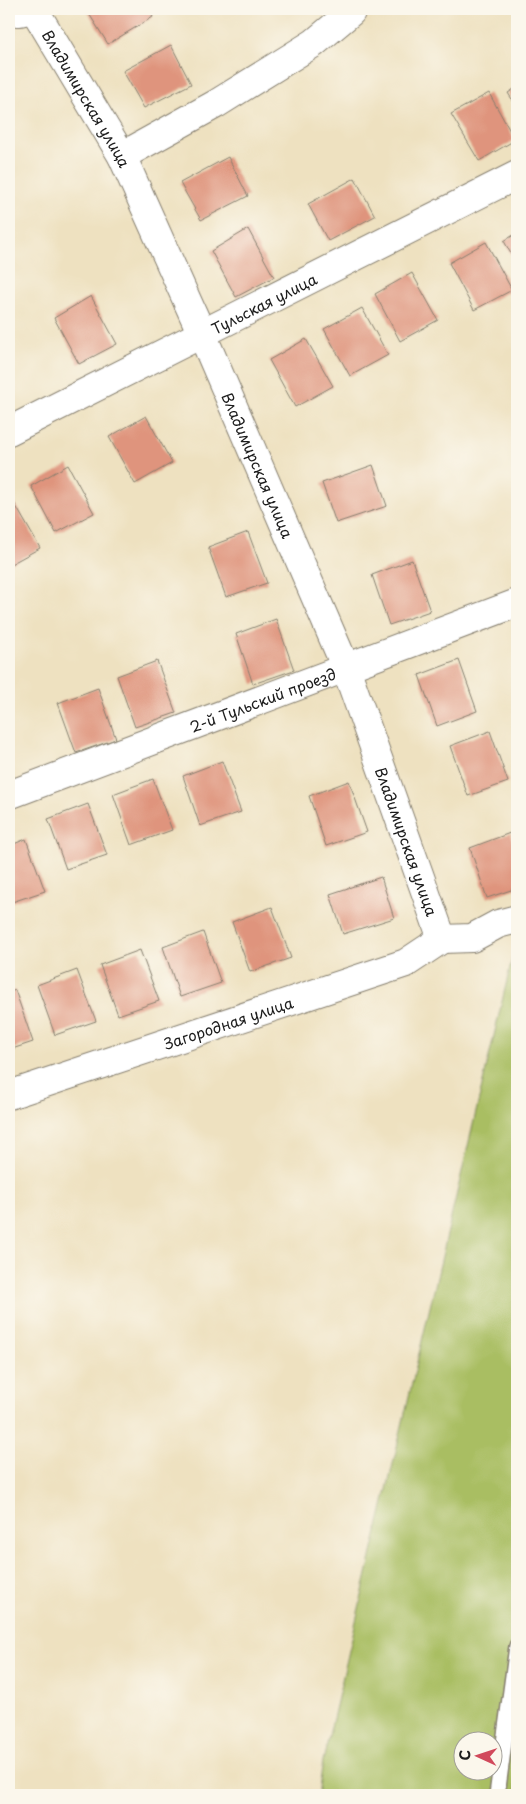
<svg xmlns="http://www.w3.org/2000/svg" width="526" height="1804" font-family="'Playpen Sans',sans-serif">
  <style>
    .green { fill: #a9be62; stroke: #626d3f; fill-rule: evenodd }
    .building { fill: #df947d }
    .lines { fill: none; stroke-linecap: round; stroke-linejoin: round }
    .service-casing { stroke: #857e6e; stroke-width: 18 }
    .minor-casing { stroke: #857e6e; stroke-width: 30 }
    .service { stroke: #fff; stroke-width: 15 }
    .minor { stroke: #fff; stroke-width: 28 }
    .labels { text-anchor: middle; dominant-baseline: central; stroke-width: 4; stroke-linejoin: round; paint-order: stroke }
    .street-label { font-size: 15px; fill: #1c1c1c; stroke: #fbf7ec }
  </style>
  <rect width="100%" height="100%" fill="#fbf7ec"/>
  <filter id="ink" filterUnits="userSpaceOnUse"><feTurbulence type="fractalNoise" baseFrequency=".02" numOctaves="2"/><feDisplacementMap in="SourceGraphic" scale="10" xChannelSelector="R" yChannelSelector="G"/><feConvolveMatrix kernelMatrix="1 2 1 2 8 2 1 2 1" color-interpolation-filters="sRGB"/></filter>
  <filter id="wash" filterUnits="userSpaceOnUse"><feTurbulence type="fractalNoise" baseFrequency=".0096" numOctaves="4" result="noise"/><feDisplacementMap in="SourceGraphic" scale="20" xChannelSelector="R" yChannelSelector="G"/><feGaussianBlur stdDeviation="1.12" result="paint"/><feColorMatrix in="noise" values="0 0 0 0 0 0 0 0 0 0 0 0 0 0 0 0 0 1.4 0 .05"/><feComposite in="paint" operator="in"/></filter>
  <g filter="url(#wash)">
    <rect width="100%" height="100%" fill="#eee1c0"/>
    <path class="green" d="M 517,938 L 517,1795 L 318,1795 L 323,1761 ZM 464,1742 L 494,1742 L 494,1772 L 464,1772 Z"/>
    <g id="blocks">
      <path class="building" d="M 86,9 L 149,9 L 153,17 L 108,44 Z
        M 171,45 L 191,84 L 144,108 L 123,71 Z
        M 517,87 L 517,107 L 508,93 Z
        M 489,93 L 515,140 L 479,161 L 451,114 Z
        M 228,157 L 248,196 L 201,220 L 180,183 Z
        M 355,178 L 375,216 L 328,241 L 308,204 Z
        M 248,229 L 274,277 L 236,297 L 211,251 Z
        M 517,233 L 517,265 L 504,241 Z
        M 486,242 L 512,290 L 474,310 L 449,263 Z
        M 412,273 L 438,320 L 400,341 L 375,294 Z
        M 91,296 L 117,344 L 79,364 L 54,318 Z
        M 362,308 L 388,355 L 350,376 L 324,329 Z
        M 306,339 L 333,386 L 295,407 L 269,360 Z
        M 146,416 L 172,463 L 135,484 L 109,437 Z
        M 68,465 L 94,513 L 56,533 L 31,486 Z
        M 373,465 L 387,506 L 336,523 L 322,483 Z
        M 13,501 L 40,548 L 9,565 L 9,503 Z
        M 248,532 L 267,583 L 226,597 L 208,547 Z
        M 412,560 L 430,611 L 389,625 L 372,575 Z
        M 276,619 L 294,670 L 253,684 L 236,634 Z
        M 459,660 L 477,711 L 437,726 L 419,675 Z
        M 157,661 L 176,713 L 135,727 L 117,676 Z
        M 98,688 L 116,739 L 76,753 L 58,703 Z
        M 490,731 L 508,782 L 468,796 L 450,746 Z
        M 222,761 L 241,812 L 200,826 L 183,776 Z
        M 153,779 L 172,830 L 131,845 L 113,794 Z
        M 349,781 L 367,832 L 326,846 L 309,796 Z
        M 88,804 L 107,855 L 66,869 L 48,819 Z
        M 510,833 L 517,854 L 517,888 L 487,898 L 470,848 Z
        M 26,839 L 45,891 L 9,903 L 9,846 Z
        M 381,877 L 394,918 L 343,934 L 330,894 Z
        M 272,907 L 291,958 L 250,972 L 232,922 Z
        M 203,932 L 221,983 L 180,997 L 163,947 Z
        M 140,950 L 159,1001 L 118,1015 L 100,965 Z
        M 77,970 L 96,1021 L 55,1035 L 37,985 Z
        M 15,990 L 33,1042 L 9,1050 L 9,993 Z"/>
    </g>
  </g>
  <g filter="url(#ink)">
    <use href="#blocks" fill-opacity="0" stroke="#857e6e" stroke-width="1"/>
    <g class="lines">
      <g class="service-casing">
        <path id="service" d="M 497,1795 L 517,1646"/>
      </g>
      <g class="minor-casing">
        <g id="minor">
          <path id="s1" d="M 34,9 L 122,156 L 202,334 L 346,668 L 442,939"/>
          <path d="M 9,12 L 20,12 L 32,9"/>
          <path d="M 122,156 L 216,104 L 314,43 L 351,12"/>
          <path id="s2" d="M 9,431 L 517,175"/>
          <path id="s3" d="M 9,795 L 517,603"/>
          <path d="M 442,939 L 472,938 L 498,924 L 517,919"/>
          <path id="s4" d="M 9,1095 L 406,963 L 442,939"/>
        </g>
      </g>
      <use href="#service" class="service"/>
      <use href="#minor" class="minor"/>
    </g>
  </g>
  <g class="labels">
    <g class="street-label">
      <text stroke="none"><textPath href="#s1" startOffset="104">Владимирская улица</textPath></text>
      <text stroke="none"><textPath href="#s2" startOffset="285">Тульская улица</textPath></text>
      <text stroke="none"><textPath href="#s1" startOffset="509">Владимирская улица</textPath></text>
      <text stroke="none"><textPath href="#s3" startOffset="271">2-й Тульский проезд</textPath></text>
      <text stroke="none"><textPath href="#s1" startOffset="914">Владимирская улица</textPath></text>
      <text stroke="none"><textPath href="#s4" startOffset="231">Загородная улица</textPath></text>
    </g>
  </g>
  <rect width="526" height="1804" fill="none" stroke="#fbf7ec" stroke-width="30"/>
  <g transform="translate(478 1756) rotate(273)"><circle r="24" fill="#fbf7ec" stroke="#a29f99"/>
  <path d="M0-4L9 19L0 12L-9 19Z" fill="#d1495b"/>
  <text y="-8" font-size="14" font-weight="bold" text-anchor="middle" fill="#1c1c1c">С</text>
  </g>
</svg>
